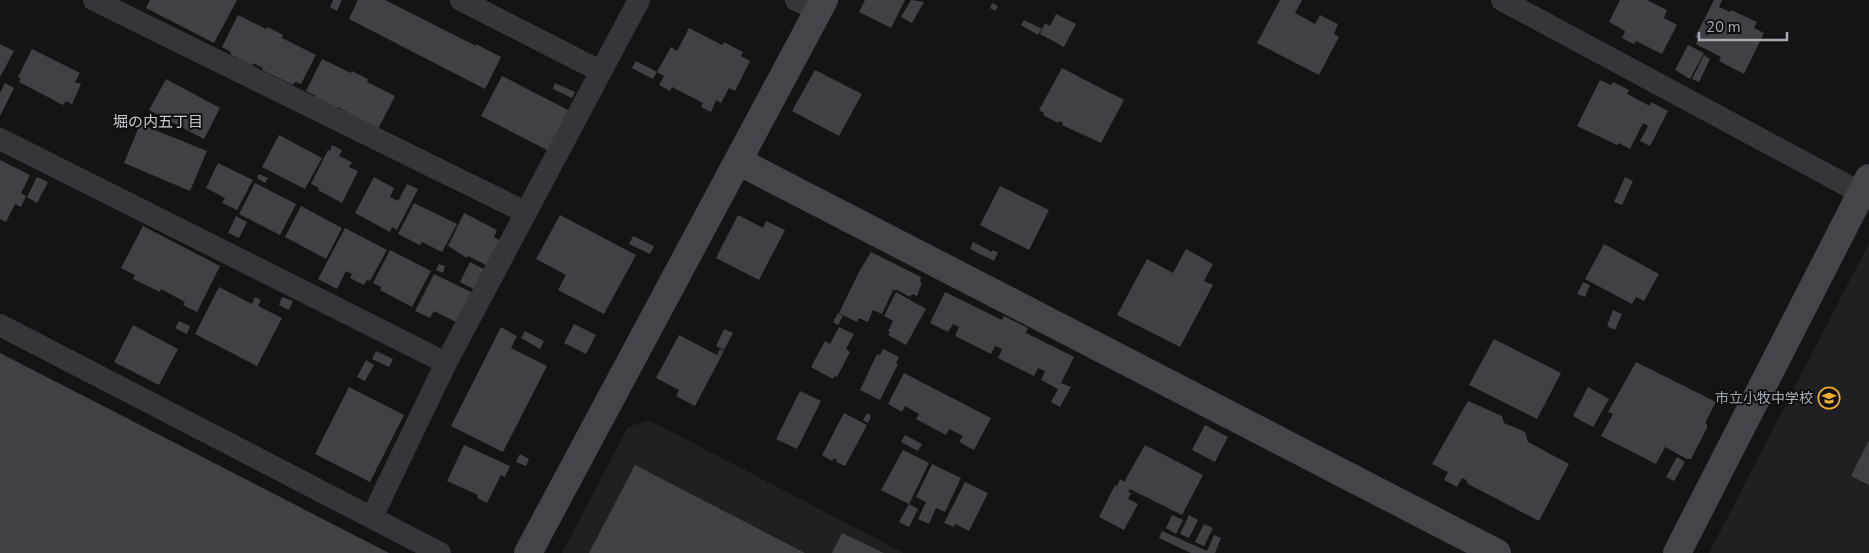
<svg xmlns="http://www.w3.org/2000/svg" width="1869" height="553" font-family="'Nunito Sans','Noto Sans JP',sans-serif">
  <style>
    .built { fill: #202022 }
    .building { fill: #404145 }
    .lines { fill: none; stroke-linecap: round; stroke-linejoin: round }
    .street { stroke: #35363a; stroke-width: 22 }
    .secondary { stroke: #43454a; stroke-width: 28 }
    .labels { text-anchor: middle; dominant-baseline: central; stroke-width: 4; stroke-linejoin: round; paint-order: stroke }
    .poi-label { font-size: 14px; fill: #a5abb6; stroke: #0f0f10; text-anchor: end }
    .neighbourhood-label { font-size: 15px; fill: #c6cad2; stroke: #0f0f10 }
  </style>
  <rect width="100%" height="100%" fill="#141415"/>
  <path class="built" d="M 1869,243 L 1869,553 L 1709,553 Z
    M 649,420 L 904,553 L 562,553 L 628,427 Z"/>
  <path class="building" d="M 150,0 L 237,0 L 214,43 L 146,8 Z
    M 333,0 L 342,0 L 337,11 L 330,7 Z
    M 358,0 L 385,0 L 476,46 L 476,44 L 501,57 L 485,89 L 349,19 Z
    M 865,0 L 905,0 L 891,28 L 859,12 Z
    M 911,0 L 924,2 L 912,23 L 901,17 Z
    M 1280,0 L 1302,0 L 1295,13 L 1315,24 L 1320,15 L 1338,24 L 1334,34 L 1339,37 L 1319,75 L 1257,43 Z
    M 1620,0 L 1647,0 L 1667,10 L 1664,18 L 1677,25 L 1662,54 L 1636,41 L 1634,44 L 1622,38 L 1625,31 L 1609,22 Z
    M 1714,0 L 1722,0 L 1719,7 L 1730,12 L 1731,10 L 1757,22 L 1754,28 L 1764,33 L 1744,74 L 1719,61 L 1721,57 L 1696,44 L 1698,39 L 1695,37 Z
    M 992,3 L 998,6 L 995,11 L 990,8 Z
    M 1056,14 L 1076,24 L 1064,47 L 1040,34 L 1045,23 L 1050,26 Z
    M 238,15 L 266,29 L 268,27 L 283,35 L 282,38 L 316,55 L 301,84 L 295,82 L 293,85 L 262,70 L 263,68 L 253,63 L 252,66 L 230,54 L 231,52 L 222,47 Z
    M 1024,20 L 1042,29 L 1038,35 L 1021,25 Z
    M 689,28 L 722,45 L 724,42 L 743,52 L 741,56 L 750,61 L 735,91 L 729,88 L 721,103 L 716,100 L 711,112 L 701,107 L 703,103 L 672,87 L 670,91 L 659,85 L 664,76 L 657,72 L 671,47 L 677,51 Z
    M 0,44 L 14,51 L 0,77 Z
    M 1688,45 L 1704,53 L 1690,79 L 1675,70 Z
    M 32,49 L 80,73 L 75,82 L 81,84 L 72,104 L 66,101 L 63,105 L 19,82 L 21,79 L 18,77 Z
    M 1704,55 L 1710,59 L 1699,82 L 1692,79 Z
    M 322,59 L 351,73 L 352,71 L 368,79 L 367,82 L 395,96 L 378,129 L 346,114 L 347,112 L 338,107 L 336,110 L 314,98 L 316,96 L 306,91 Z
    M 636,61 L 657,72 L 653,79 L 632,68 Z
    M 1062,68 L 1124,100 L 1101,143 L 1062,125 L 1063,123 L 1059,121 L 1058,123 L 1043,115 L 1044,113 L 1039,110 Z
    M 815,70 L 862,94 L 839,136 L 792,111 Z
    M 502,76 L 572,112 L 551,152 L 481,116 Z
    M 166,79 L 220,108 L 204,139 L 149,110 Z
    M 1600,80 L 1611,85 L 1613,82 L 1629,90 L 1627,94 L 1650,106 L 1651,102 L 1668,111 L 1650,146 L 1640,141 L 1648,126 L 1643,123 L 1630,149 L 1619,143 L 1617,145 L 1577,126 Z
    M 5,83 L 14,88 L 0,116 L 0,93 Z
    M 555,83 L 575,92 L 572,98 L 553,89 Z
    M 140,124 L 207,151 L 190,191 L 124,163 Z
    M 279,135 L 322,158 L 305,189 L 262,167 Z
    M 332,145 L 342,150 L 339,156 L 352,162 L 349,167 L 358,171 L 342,203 L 318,190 L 319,188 L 311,184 L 328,150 L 330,151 Z
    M 0,160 L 30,175 L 21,193 L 26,196 L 21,207 L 15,204 L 6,222 L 0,219 Z
    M 218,163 L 253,180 L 237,210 L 222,203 L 225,198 L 206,188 Z
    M 259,174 L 268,178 L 265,183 L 257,178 Z
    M 37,177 L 48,182 L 37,203 L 27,197 Z
    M 374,177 L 394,188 L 390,197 L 398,201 L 407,184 L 418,189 L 397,230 L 392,227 L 390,232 L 355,213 Z
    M 1625,177 L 1633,181 L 1622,205 L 1614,202 Z
    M 255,183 L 296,204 L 280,235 L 239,214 Z
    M 1000,186 L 1049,210 L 1029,250 L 980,225 Z
    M 414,203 L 457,224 L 442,252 L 422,242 L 420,245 L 398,234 Z
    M 301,206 L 342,228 L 326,259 L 285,237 Z
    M 464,213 L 497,230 L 494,237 L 501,241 L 488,266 L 468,256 L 467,258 L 448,246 Z
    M 560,215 L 636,255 L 604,314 L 558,290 L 566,275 L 536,259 Z
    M 738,215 L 763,228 L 766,221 L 785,230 L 759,280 L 716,258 Z
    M 236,216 L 247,222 L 239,238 L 228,233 Z
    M 143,226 L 220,266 L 197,312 L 183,305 L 185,302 L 161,289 L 160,292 L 133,279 L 135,275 L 121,268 Z
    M 345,228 L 387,250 L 370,281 L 367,280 L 364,285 L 350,278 L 352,274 L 346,271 L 337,289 L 318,279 Z
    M 633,236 L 654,246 L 650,254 L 629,244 Z
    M 973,242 L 992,252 L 992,250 L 998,252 L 994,261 L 970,249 Z
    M 1604,244 L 1659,274 L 1644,301 L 1636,297 L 1632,304 L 1585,279 Z
    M 1186,249 L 1213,264 L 1204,281 L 1213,285 L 1180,347 L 1117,315 L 1147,259 L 1173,273 Z
    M 390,250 L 431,271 L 412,307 L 380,290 L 381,287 L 373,283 Z
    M 871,252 L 921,277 L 920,282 L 922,282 L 917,296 L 912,294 L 910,297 L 897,290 L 893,290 L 882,314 L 873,310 L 868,322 L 859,318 L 857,322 L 839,313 L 859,272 Z
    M 470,262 L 490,272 L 480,292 L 460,282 Z
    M 439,264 L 445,266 L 443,273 L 436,270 Z
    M 434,274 L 477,295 L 462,325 L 434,311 L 430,318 L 415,311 Z
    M 1583,282 L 1590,285 L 1585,297 L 1577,294 Z
    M 219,287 L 252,304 L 255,297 L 261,300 L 258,306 L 282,318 L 257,366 L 195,334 Z
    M 896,292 L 926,309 L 906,345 L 888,335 L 890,332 L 888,331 L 893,321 L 884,316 Z
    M 945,292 L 1002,320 L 1004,316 L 1028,328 L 1026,333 L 1074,357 L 1061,383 L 1071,387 L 1060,407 L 1051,402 L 1058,389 L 1041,380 L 1045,371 L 1038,368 L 1034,376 L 998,358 L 1002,349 L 995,346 L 991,354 L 955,336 L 959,327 L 953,324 L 948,332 L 930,323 Z
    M 282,297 L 293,301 L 289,310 L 279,305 Z
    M 1613,310 L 1622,314 L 1615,330 L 1607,326 Z
    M 838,313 L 843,316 L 838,325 L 833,322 Z
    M 179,321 L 190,326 L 187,334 L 175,328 Z
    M 574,324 L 596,335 L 586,354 L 564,343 Z
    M 133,325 L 178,349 L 159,385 L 114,362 Z
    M 501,327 L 517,336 L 511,348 L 547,366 L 503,452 L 451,426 Z
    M 839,327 L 854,334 L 846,349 L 850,352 L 837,377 L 835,376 L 833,379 L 811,367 L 825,341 L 830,344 Z
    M 724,329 L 733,333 L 724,350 L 716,346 Z
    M 525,331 L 544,341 L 540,349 L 521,338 Z
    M 679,335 L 717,355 L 720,349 L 724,351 L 695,406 L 676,396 L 679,390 L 656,378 Z
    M 1494,339 L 1561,373 L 1537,419 L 1469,385 Z
    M 883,349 L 899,357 L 896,363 L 898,364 L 880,400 L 860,390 L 877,354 L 880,355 Z
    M 376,351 L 393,359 L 389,367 L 372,359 Z
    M 0,353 L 389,553 L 0,553 Z
    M 366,360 L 374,365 L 365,381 L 357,377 Z
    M 1636,362 L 1716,402 L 1705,423 L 1707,424 L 1707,428 L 1691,459 L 1687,459 L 1665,447 L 1656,464 L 1601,436 L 1613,414 L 1608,412 Z
    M 904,373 L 991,418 L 974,450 L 959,442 L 963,436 L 949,429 L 946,435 L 916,419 L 919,414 L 905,406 L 902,412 L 888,404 Z
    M 349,387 L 404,415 L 370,482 L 315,454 Z
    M 1588,387 L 1609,399 L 1593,427 L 1573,416 Z
    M 800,391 L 821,401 L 797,449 L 776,439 Z
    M 1468,401 L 1502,416 L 1504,423 L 1525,432 L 1528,442 L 1569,464 L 1539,521 L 1468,484 L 1466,480 L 1462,478 L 1457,487 L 1444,480 L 1448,472 L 1432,464 Z
    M 844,413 L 867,425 L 845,466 L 836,462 L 837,460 L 834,458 L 832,461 L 822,455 Z
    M 867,413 L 871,416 L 868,423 L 863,420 Z
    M 1205,425 L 1228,437 L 1215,462 L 1192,450 Z
    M 905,435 L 922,444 L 918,451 L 901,442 Z
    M 1869,440 L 1869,485 L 1851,476 Z
    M 464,445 L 510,466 L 505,477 L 501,475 L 487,503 L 477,498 L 478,495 L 447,481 Z
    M 1145,445 L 1203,475 L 1182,515 L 1130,489 L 1128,492 L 1131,493 L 1128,499 L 1138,504 L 1124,530 L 1099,517 L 1115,485 L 1117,486 L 1120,479 L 1124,482 Z
    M 903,450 L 929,463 L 909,504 L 881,490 Z
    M 520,454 L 529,459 L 526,466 L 516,462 Z
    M 1677,457 L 1685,462 L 1674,481 L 1666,477 Z
    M 932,464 L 961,478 L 945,512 L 936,508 L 929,524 L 918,519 L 926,502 L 916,497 Z
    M 635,465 L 805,553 L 589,553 Z
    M 965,482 L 988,493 L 969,531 L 955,524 L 954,527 L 944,523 Z
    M 909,504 L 918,509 L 909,527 L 899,522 Z
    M 1172,515 L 1183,520 L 1176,534 L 1166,528 Z
    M 1189,515 L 1198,520 L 1189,538 L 1180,534 Z
    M 1204,524 L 1213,528 L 1204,546 L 1195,542 Z
    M 1162,531 L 1207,551 L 1214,535 L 1221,538 L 1215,553 L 1191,553 L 1159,538 Z
    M 842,533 L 884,553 L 832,553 Z"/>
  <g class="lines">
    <path class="street" d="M 94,0 L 525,212
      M 461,0 L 600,71
      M 796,0 L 818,11
      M 1502,0 L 1861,193
      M 0,139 L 446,363
      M 0,325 L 440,553
      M 372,517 L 446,363 L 639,0"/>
    <path class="secondary" d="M 738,161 L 1497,553
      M 528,553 L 824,0
      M 1677,553 L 1869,178"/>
  </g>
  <defs>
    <g id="school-ring" transform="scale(1.125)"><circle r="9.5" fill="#0f0f10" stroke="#f1ac30" stroke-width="1.5"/><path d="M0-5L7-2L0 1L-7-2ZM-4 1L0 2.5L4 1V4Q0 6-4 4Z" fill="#f1ac30"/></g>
  </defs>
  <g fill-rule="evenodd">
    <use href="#school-ring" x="1829" y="398"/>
  </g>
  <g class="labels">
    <g class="poi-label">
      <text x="1813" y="398">市立小牧中学校</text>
    </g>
    <g class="neighbourhood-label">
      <text x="158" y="122">堀の内五丁目</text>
    </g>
  </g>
  <path d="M1699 32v8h88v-8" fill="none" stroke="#a5abb6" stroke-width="2.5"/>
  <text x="1706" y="32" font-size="15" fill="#a5abb6" stroke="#0f0f10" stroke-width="4" paint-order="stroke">20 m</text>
</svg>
